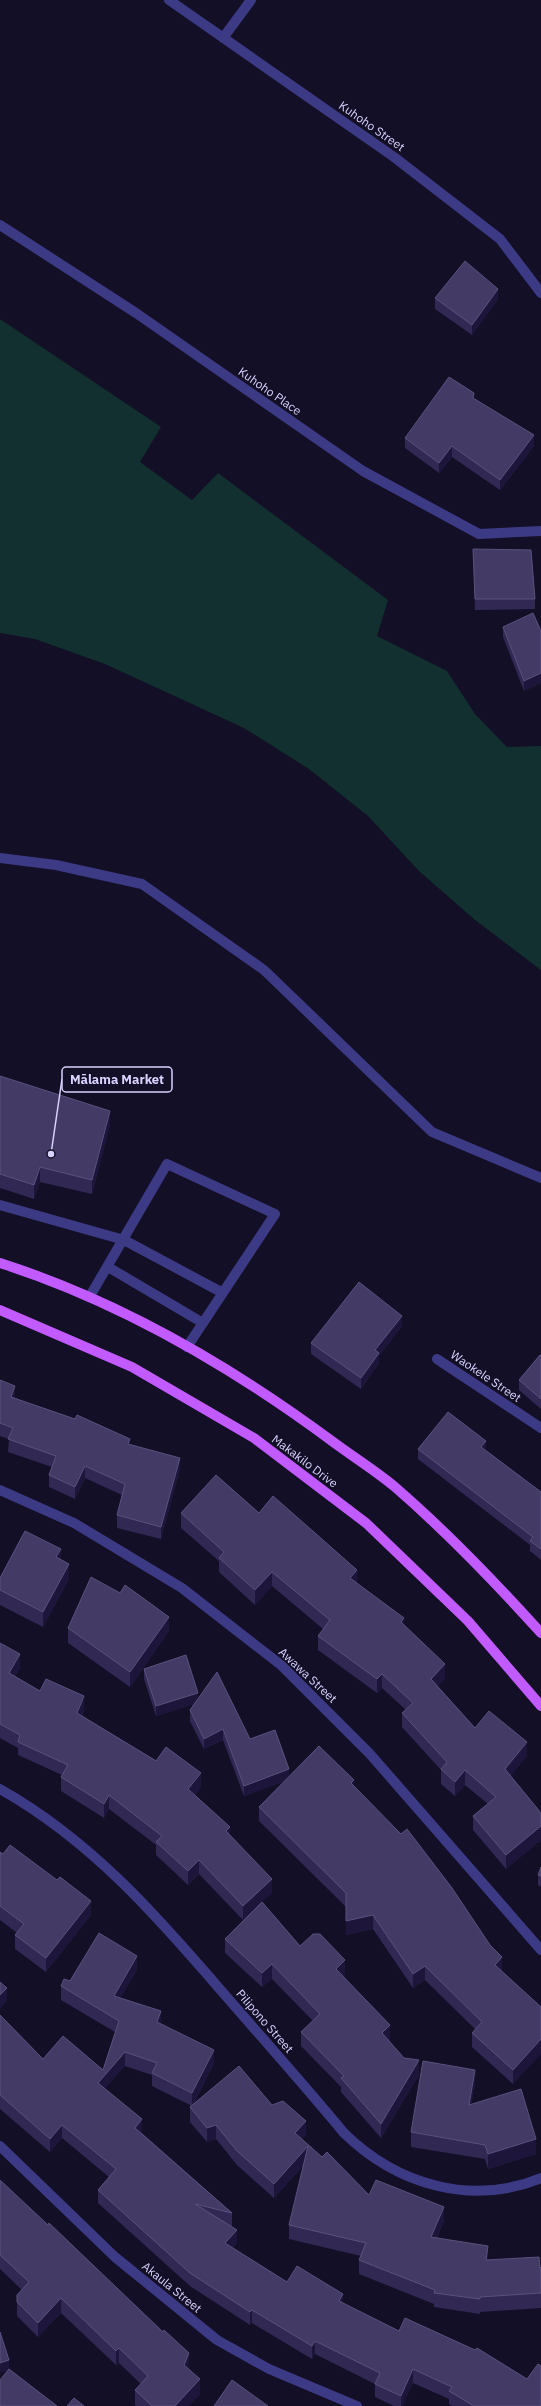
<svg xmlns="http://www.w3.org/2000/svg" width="541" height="2406" font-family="'IBM Plex Sans',sans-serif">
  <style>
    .green { fill: #12302f }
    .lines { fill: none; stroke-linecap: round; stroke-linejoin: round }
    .minor { stroke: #3d3a85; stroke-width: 10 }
    .major { stroke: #c25bff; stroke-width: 10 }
    .wall { fill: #312854 }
    .shaded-wall { fill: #1d163a }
    .building { fill: #433a66; stroke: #5a527e }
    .labels { text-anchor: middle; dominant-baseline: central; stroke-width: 3; stroke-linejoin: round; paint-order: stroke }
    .street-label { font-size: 12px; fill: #d9d4ff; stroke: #130f26 }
    .leader { fill: none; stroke: #d9d4ff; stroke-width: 1.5 }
    .callout-dot { fill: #d9d4ff; stroke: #130f26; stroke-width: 1.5 }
    .callout { fill: #130f26; stroke: #d9d4ff; stroke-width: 1.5 }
    .callout-label { font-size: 13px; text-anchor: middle; font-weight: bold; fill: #d9d4ff }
  </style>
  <rect width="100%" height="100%" fill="#130f26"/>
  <path class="green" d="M 0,319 L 161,427 L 140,462 L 192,500 L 218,473 L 388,600 L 377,636 L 447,671 L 475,714 L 507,747 L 541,746 L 541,970 L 475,920 L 419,871 L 368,816 L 309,769 L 244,728 L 105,664 L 35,639 L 0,633 Z"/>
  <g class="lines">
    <path class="minor" d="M 169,0 L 394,157 L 500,239 L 541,293
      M 223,38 L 251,0
      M 0,225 L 136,313 L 363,471 L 479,534 L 541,531
      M 0,858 L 56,865 L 142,884 L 264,970 L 432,1132 L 541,1178
      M 0,1205 L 124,1240 L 223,1293
      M 108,1267 L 203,1323
      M 90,1296 L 167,1164 L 275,1214 L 187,1347
      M 437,1359 L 541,1428
      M 0,1490 L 74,1523 L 182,1588 L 281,1665 L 370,1754 L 541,1950
      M 0,1789 C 91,1840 158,1917 225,1995 C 265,2041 305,2086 344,2133 C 396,2184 471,2207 541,2178
      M 0,2146 L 115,2257 L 217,2340 L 269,2369 L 357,2406"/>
    <path class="major" d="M 0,1263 C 122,1302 234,1368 336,1444 C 355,1458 376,1471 395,1487 C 447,1532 495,1582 541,1633
      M 0,1310 L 132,1367 L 254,1438 L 366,1523 L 468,1621 L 541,1706"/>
  </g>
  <path class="wall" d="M 435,298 L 498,299 L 472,335 L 435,309 Z
    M 474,398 L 534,446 L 500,490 L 452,457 L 439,473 L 405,448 L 405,438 Z
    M 473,549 L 535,599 L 535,609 L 475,610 Z
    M 503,627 L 541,631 L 541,683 L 524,691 L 503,637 Z
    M 0,1076 L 110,1125 L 92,1194 L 40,1182 L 34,1199 L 0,1188 Z
    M 402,1326 L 379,1356 L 379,1363 L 361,1389 L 311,1354 L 311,1343 Z
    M 541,1355 L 541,1409 L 519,1390 L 519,1380 Z
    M 0,1380 L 15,1398 L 130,1445 L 180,1470 L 161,1539 L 117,1528 L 117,1515 L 122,1495 L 85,1478 L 75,1499 L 49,1487 L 49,1475 L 52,1467 L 8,1452 L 9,1439 L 0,1436 Z
    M 418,1449 L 486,1450 L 541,1492 L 541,1560 L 530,1551 L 530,1545 L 418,1459 Z
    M 181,1513 L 259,1513 L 357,1583 L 404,1625 L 445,1679 L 437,1687 L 475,1728 L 527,1756 L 510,1776 L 541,1813 L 541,1840 L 506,1869 L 473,1830 L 473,1816 L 488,1804 L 465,1785 L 455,1796 L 441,1784 L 441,1770 L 402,1727 L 402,1713 L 406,1710 L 382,1688 L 377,1693 L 318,1650 L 318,1636 L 323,1629 L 272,1586 L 255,1605 L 219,1572 L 219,1561 L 181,1528 Z
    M 61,1560 L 69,1579 L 43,1627 L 0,1605 L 0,1578 Z
    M 68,1628 L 169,1631 L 130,1687 L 68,1643 Z
    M 0,1643 L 20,1668 L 15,1676 L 40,1691 L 84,1710 L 82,1716 L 201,1787 L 195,1795 L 230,1835 L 272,1893 L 262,1902 L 300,1946 L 345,1974 L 343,1976 L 390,2040 L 389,2041 L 419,2075 L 381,2138 L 341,2092 L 341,2087 L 301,2046 L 301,2032 L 313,2021 L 272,1979 L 262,1987 L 225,1953 L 225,1939 L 251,1913 L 243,1920 L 199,1874 L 188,1885 L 156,1855 L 156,1845 L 109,1809 L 104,1818 L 61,1791 L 61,1777 L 62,1775 L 18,1755 L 18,1748 L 0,1738 Z
    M 144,1669 L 198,1699 L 250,1739 L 289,1777 L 354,1786 L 502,1972 L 541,2007 L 513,2084 L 472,2047 L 472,2033 L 475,2029 L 425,1980 L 413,1988 L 373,1929 L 346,1935 L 346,1907 L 259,1821 L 259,1807 L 285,1781 L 244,1796 L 223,1740 L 204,1749 L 190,1721 L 190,1710 L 194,1704 L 156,1716 L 144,1679 Z
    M 0,1852 L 91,1915 L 46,1972 L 15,1949 L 15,1935 L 17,1933 L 0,1920 Z
    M 541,1867 L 541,1887 L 538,1885 L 538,1875 Z
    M 137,1970 L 120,1998 L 161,2024 L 214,2063 L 193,2105 L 272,2105 L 306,2135 L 302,2139 L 322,2157 L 369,2195 L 444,2221 L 437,2238 L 488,2260 L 541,2267 L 541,2308 L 480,2312 L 480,2314 L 434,2307 L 434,2304 L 359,2274 L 359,2260 L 361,2256 L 289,2239 L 289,2225 L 303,2166 L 274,2198 L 237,2165 L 216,2139 L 207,2142 L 190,2122 L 190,2107 L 192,2106 L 152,2086 L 152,2075 L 125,2066 L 105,2088 L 142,2132 L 142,2133 L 232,2213 L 232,2226 L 237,2243 L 233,2248 L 287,2282 L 343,2303 L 541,2406 L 452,2406 L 449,2404 L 449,2399 L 413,2383 L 402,2406 L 394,2406 L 375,2397 L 375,2384 L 315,2354 L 312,2359 L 252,2323 L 250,2325 L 190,2286 L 98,2203 L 98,2190 L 109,2177 L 62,2138 L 50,2152 L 0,2109 L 0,2015 L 43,2059 L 103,2070 L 115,2032 L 61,2000 L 61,1986 L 70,1981 Z
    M 475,2084 L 471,2104 L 536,2154 L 488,2169 L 485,2159 L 411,2147 L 411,2132 Z
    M 0,2180 L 189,2367 L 188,2369 L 200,2394 L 188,2406 L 136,2406 L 135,2405 L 135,2390 L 141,2384 L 119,2363 L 116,2365 L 61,2313 L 38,2337 L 17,2316 L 17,2295 L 22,2290 L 0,2269 Z"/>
  <path class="shaded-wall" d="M 498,289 L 498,299 L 472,335 L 472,325 Z
    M 534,435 L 534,446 L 500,490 L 500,480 Z
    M 452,446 L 452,457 L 439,473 L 439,463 Z
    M 541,673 L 541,683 L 524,691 L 524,681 Z
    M 110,1111 L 110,1125 L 92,1194 L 92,1180 Z
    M 40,1167 L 40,1182 L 34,1199 L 34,1185 Z
    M 402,1316 L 402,1326 L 379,1356 L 379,1363 L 361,1389 L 361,1378 L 375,1350 Z
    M 15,1386 L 15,1398 L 11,1397 Z
    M 486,1441 L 486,1451 L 481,1447 Z
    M 180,1458 L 180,1470 L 161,1539 L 161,1527 Z
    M 85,1466 L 85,1478 L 75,1499 L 75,1487 Z
    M 61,1549 L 61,1564 L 56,1557 Z
    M 69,1564 L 69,1579 L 43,1627 L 43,1612 Z
    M 357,1570 L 357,1585 L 350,1578 Z
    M 272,1572 L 272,1586 L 255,1605 L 255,1590 Z
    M 169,1617 L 169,1631 L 130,1687 L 130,1672 Z
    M 404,1618 L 404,1632 L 401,1622 Z
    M 20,1654 L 20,1668 L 9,1687 L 9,1673 Z
    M 445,1664 L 445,1679 L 431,1694 L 431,1679 Z
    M 382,1674 L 382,1688 L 377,1693 L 377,1679 Z
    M 198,1693 L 198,1703 L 156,1716 L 156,1706 Z
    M 84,1696 L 84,1710 L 77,1726 L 77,1713 Z
    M 223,1729 L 223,1740 L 204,1749 L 204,1739 Z
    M 527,1742 L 527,1756 L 505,1783 L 505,1769 Z
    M 289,1769 L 289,1780 L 244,1796 L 244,1786 Z
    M 465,1770 L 465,1785 L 455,1796 L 455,1782 Z
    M 201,1773 L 201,1787 L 188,1803 L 188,1789 Z
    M 354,1780 L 354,1794 L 351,1783 Z
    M 109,1795 L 109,1809 L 104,1818 L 104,1804 Z
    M 541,1826 L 541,1840 L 506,1869 L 506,1855 Z
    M 230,1827 L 230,1841 L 226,1831 Z
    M 199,1860 L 199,1874 L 188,1885 L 188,1871 Z
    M 272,1879 L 272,1893 L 243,1920 L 243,1906 Z
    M 91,1901 L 91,1915 L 46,1972 L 46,1958 Z
    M 373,1915 L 373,1929 L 346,1935 L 346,1921 Z
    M 137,1956 L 137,1970 L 114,2009 L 114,1996 Z
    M 502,1957 L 502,1972 L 495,1965 Z
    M 345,1960 L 345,1974 L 336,1983 L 336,1969 Z
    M 272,1964 L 272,1979 L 262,1987 L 262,1973 Z
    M 425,1966 L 425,1980 L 413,1988 L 413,1974 Z
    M 7,1988 L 7,2001 L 0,2009 L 0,1995 Z
    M 161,2011 L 161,2025 L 157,2022 Z
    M 390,2025 L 390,2040 L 382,2047 L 382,2033 Z
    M 541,2039 L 541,2054 L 513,2084 L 513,2070 Z
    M 214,2050 L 214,2063 L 192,2106 L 192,2093 Z
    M 125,2052 L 125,2066 L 98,2096 L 98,2083 Z
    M 419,2060 L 419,2075 L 381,2138 L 381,2124 Z
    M 475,2070 L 475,2084 L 469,2120 L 469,2105 Z
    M 142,2119 L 142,2132 L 135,2141 L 135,2128 Z
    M 306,2121 L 306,2135 L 295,2147 L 295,2133 Z
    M 62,2125 L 62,2138 L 50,2152 L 50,2139 Z
    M 216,2125 L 216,2139 L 207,2142 L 207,2128 Z
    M 536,2139 L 536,2154 L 488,2169 L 488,2154 Z
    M 308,2146 L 308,2161 L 274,2198 L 274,2184 Z
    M 444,2207 L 444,2221 L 431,2252 L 431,2237 Z
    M 237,2230 L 237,2243 L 225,2256 L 225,2243 Z
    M 488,2246 L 488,2260 L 486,2260 Z
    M 343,2294 L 343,2307 L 339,2301 Z
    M 61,2298 L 61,2313 L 38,2337 L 38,2323 Z
    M 252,2310 L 252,2323 L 250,2325 L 250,2312 Z
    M 315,2341 L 315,2354 L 312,2359 L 312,2346 Z
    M 119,2348 L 119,2363 L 116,2365 L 116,2351 Z
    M 189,2353 L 189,2367 L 184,2379 L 184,2365 Z
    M 9,2360 L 9,2370 L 0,2373 L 0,2363 Z
    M 413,2369 L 413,2383 L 402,2406 L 401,2406 L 401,2396 Z
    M 200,2379 L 200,2394 L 188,2406 L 175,2406 Z"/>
  <path class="building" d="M 465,261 L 498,289 L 472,325 L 435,298 Z
    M 449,377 L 474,393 L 473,398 L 534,435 L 500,480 L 452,446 L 439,463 L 405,438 Z
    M 473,549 L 531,550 L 535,599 L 475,599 Z
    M 533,613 L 541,631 L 541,673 L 524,681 L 503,627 Z
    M 0,1076 L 110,1111 L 92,1180 L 40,1167 L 34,1185 L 0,1174 Z
    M 359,1282 L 402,1316 L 375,1350 L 379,1353 L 361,1378 L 311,1343 Z
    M 540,1355 L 541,1355 L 541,1399 L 519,1380 Z
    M 0,1380 L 15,1386 L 11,1397 L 75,1419 L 77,1415 L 130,1439 L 128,1444 L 180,1458 L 161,1527 L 117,1515 L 125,1484 L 85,1466 L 75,1487 L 49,1475 L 56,1456 L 8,1439 L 13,1428 L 0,1423 Z
    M 448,1412 L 486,1441 L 481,1447 L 541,1492 L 541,1549 L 530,1541 L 533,1537 L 418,1449 Z
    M 216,1475 L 259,1513 L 273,1496 L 357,1570 L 350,1578 L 404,1618 L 401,1622 L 445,1664 L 431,1679 L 475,1728 L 489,1711 L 527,1742 L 505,1769 L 541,1813 L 541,1826 L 506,1855 L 473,1816 L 496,1797 L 465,1770 L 455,1782 L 441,1769 L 447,1762 L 402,1713 L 413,1703 L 382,1674 L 377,1679 L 318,1636 L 330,1620 L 272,1572 L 255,1590 L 219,1558 L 224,1552 L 181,1513 Z
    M 25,1531 L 61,1549 L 56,1557 L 69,1564 L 43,1612 L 0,1590 L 0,1578 Z
    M 91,1577 L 120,1593 L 125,1585 L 169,1617 L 130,1672 L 68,1628 Z
    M 0,1643 L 20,1654 L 9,1673 L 40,1691 L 46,1679 L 84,1696 L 77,1713 L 156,1761 L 166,1747 L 201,1773 L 188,1789 L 230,1827 L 226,1831 L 272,1879 L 243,1906 L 199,1860 L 188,1871 L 156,1842 L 162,1836 L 109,1795 L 104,1804 L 61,1777 L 68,1765 L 18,1742 L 20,1735 L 0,1724 Z
    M 186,1655 L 198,1693 L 156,1706 L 144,1669 Z
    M 217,1672 L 250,1739 L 275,1730 L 289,1769 L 244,1786 L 223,1729 L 204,1739 L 190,1710 Z
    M 319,1746 L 354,1780 L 351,1783 L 401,1834 L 407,1829 L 452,1888 L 490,1945 L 502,1957 L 495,1965 L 541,2007 L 541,2039 L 513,2070 L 472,2033 L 482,2022 L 425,1966 L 413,1974 L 373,1915 L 346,1921 L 346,1893 L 259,1807 Z
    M 10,1845 L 57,1880 L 60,1877 L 91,1901 L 46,1958 L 15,1935 L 24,1924 L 0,1906 L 0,1852 L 3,1854 Z
    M 541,1867 L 541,1876 L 538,1875 Z
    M 262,1902 L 300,1946 L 313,1934 L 320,1934 L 345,1960 L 336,1969 L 390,2025 L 382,2033 L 404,2058 L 419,2060 L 381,2124 L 341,2078 L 344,2076 L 301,2032 L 320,2014 L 272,1964 L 262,1973 L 225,1939 Z
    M 99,1933 L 137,1956 L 114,1996 L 161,2011 L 157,2022 L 214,2050 L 192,2093 L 152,2073 L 157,2063 L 125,2052 L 98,2083 L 142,2119 L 135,2128 L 232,2213 L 195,2204 L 237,2230 L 225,2243 L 287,2282 L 297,2266 L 343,2294 L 339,2301 L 399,2331 L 405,2318 L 475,2350 L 477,2348 L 527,2379 L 538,2364 L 541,2366 L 541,2406 L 474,2406 L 449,2391 L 452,2387 L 413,2369 L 401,2396 L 375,2384 L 380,2373 L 315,2341 L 312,2346 L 252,2310 L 250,2312 L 190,2273 L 98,2190 L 116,2169 L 62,2125 L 50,2139 L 0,2095 L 0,2015 L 43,2059 L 63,2036 L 103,2070 L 119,2021 L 61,1986 L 64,1979 L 70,1981 Z
    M 0,1982 L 7,1988 L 0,1995 Z
    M 423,2061 L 475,2070 L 469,2105 L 521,2089 L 536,2139 L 488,2154 L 485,2145 L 411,2132 Z
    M 239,2066 L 272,2105 L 283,2101 L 306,2121 L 295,2133 L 322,2157 L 327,2152 L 369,2195 L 376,2180 L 444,2207 L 431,2237 L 488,2246 L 486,2260 L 539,2257 L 540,2268 L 541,2267 L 541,2293 L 480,2297 L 480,2299 L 434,2293 L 435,2290 L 359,2260 L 366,2243 L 289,2225 L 308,2146 L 274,2184 L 237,2151 L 216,2125 L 207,2128 L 190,2107 Z
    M 0,2180 L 48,2225 L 49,2223 L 163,2332 L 164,2330 L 189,2353 L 184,2365 L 200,2379 L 175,2406 L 152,2406 L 135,2390 L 148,2376 L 119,2348 L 116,2351 L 61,2298 L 38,2323 L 17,2302 L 17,2295 L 29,2282 L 0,2255 Z
    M 0,2332 L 9,2360 L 0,2363 Z
    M 9,2369 L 57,2406 L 0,2406 L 0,2380 Z
    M 232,2380 L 268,2406 L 214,2406 Z
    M 74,2398 L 84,2406 L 67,2406 Z"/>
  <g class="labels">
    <g class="street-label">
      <text transform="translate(372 126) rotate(35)">Kuhoho Street</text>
      <text transform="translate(270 391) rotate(35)">Kuhoho Place</text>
      <text transform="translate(486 1376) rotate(34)">Waokele Street</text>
      <text transform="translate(305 1461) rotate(37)">Makakilo Drive</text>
      <text transform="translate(308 1675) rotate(43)">Awawa Street</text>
      <text transform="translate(265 2021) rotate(49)">Pilipono Street</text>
      <text transform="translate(172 2287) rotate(39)">Akaula Street</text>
    </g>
  </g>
  <path class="leader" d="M51 1154L62 1079"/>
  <circle class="callout-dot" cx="51" cy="1154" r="4"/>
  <rect class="callout" x="62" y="1067" width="110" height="25" rx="4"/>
  <g class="callout-label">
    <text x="117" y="1084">Mālama Market</text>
  </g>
</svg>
